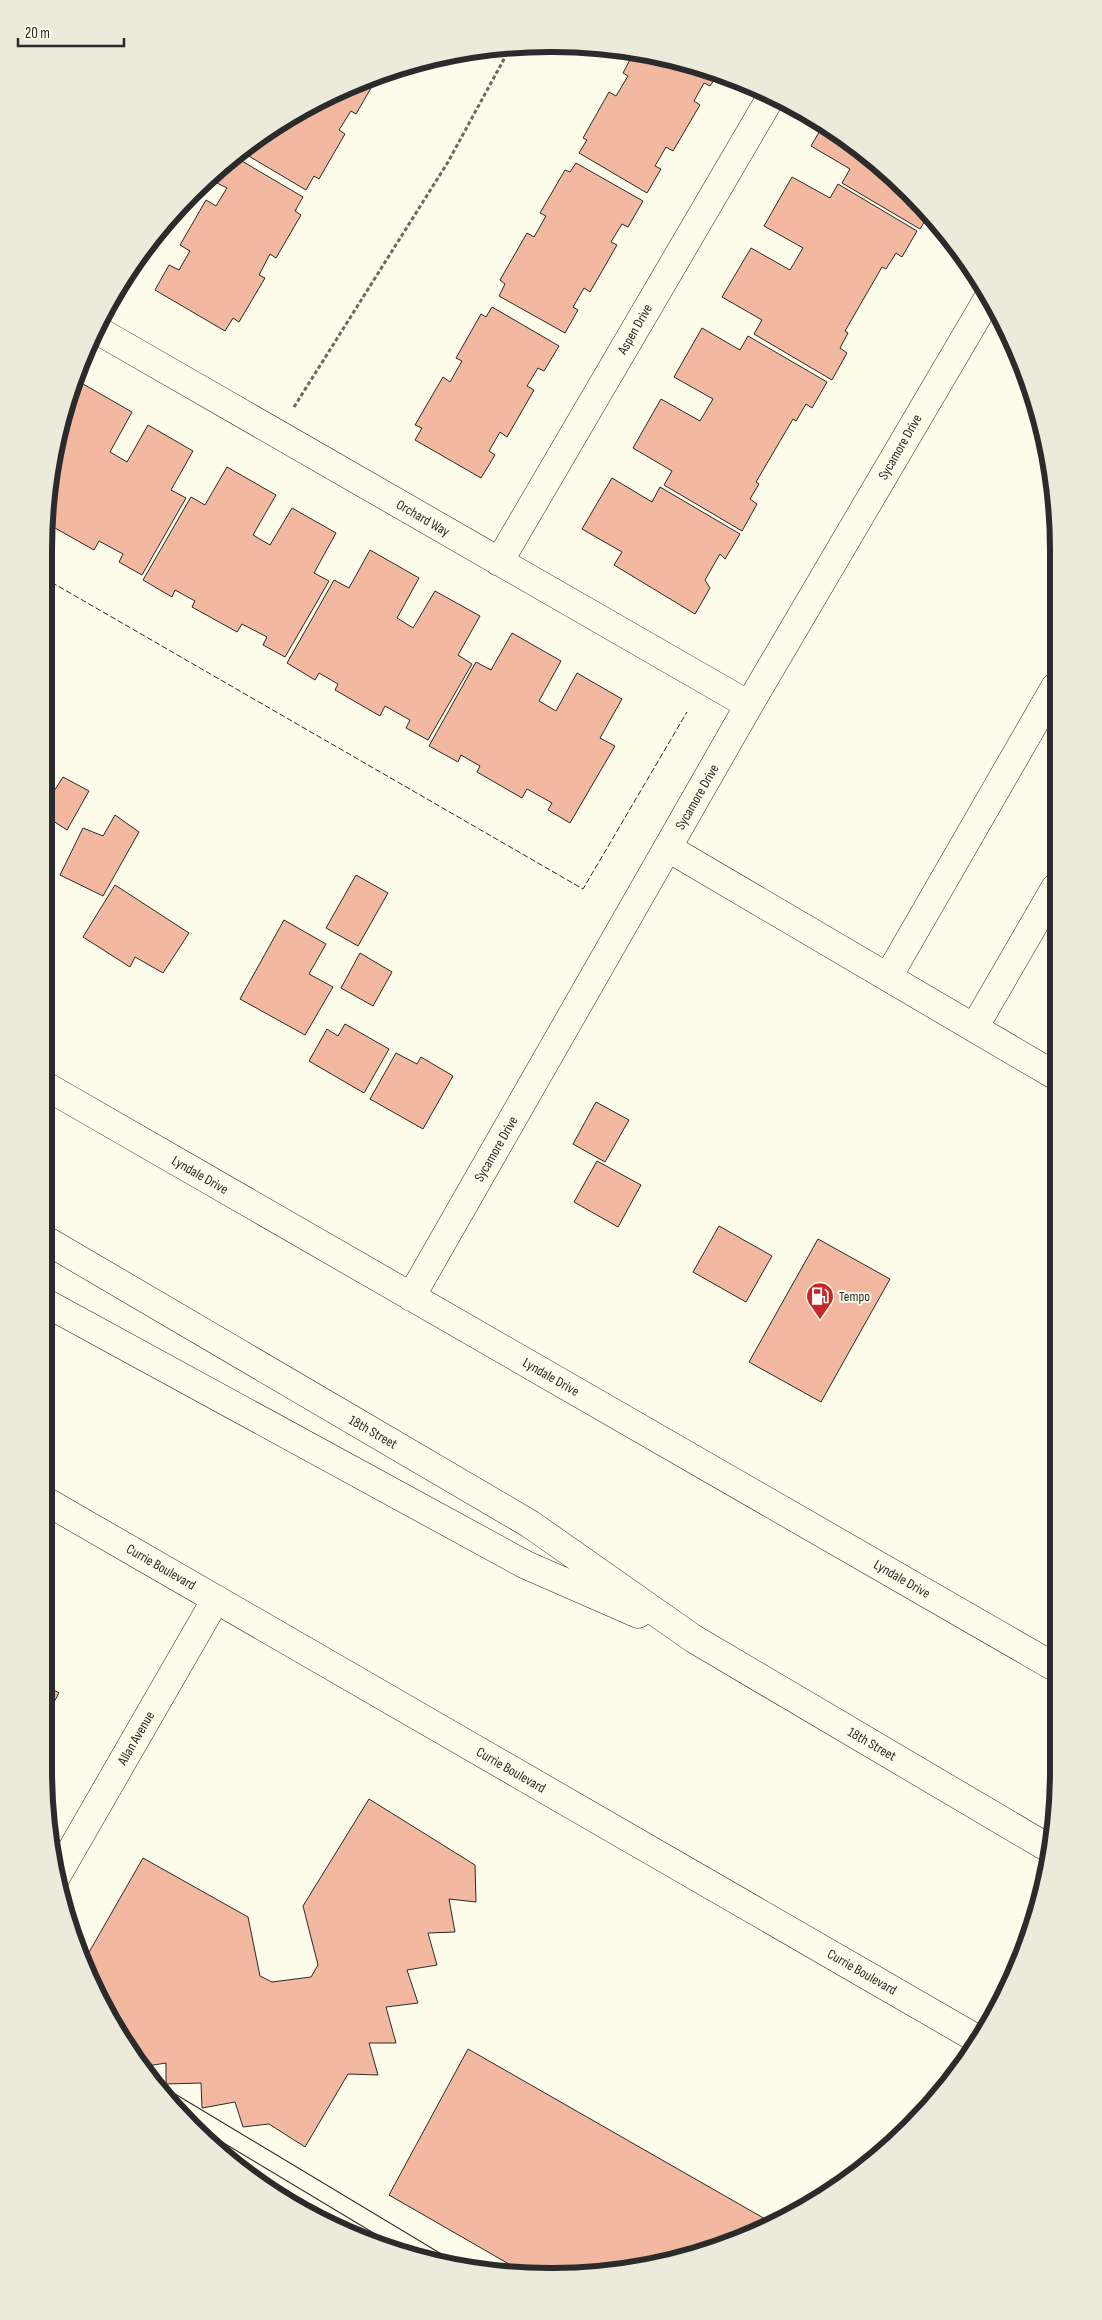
<svg xmlns="http://www.w3.org/2000/svg" width="1102" height="2320" font-family="'Sofia Sans Condensed',sans-serif">
  <style>
    .building { fill: #f2b8a0; stroke: #2b2b2b }
    .lines { fill: none; stroke-linecap: round; stroke-linejoin: round }
    .lane-casing { stroke: #2b2b2b; stroke-width: 18 }
    .street-casing { stroke: #2b2b2b; stroke-width: 29 }
    .primary-casing { stroke: #2b2b2b; stroke-width: 29 }
    .path { stroke: #6a6964; stroke-width: 3; stroke-dasharray: 4 2.5; stroke-linecap: butt }
    .lane { stroke: #fdfbea; stroke-width: 16 }
    .street { stroke: #fdfbea; stroke-width: 28 }
    .primary { stroke: #fdfbea; stroke-width: 28 }
    .fence { stroke: #2b2b2b; stroke-width: 1; stroke-dasharray: 6 2.5; stroke-linecap: butt }
    .labels { text-anchor: middle; dominant-baseline: central; stroke-width: 4; stroke-linejoin: round; paint-order: stroke }
    .street-label { font-size: 14px; fill: #2b2b2b; stroke: #fdfbea }
    .poi-label { font-size: 14px; fill: #2b2b2b; stroke: #fdfbea; text-anchor: start }
    .rim { fill: none; stroke: #2b2b2b; stroke-width: 6 }
  </style>
  <rect width="100%" height="100%" fill="#fdfbea"/>
  <path class="building" d="M 634,52 L 650,54 L 718,74 L 710,86 L 704,83 L 694,101 L 700,105 L 673,151 L 666,147 L 655,166 L 661,169 L 647,193 L 579,153 L 587,140 L 583,138 L 609,92 L 616,96 L 628,76 L 623,73 Z
    M 378,76 L 356,114 L 351,111 L 339,130 L 345,134 L 319,179 L 314,176 L 306,190 L 242,152 L 269,129 L 357,82 Z
    M 822,127 L 860,148 L 928,216 L 920,229 L 842,183 L 850,169 L 811,146 Z
    M 235,157 L 303,197 L 295,211 L 301,215 L 276,258 L 270,254 L 259,275 L 265,278 L 239,322 L 233,318 L 225,331 L 155,290 L 169,265 L 179,270 L 190,251 L 180,245 L 206,200 L 216,206 L 227,188 L 215,182 L 224,166 Z
    M 576,163 L 643,201 L 628,227 L 622,224 L 611,242 L 617,245 L 590,292 L 584,288 L 573,307 L 578,310 L 565,333 L 499,296 L 505,284 L 500,280 L 527,233 L 534,237 L 546,216 L 540,213 L 565,170 L 570,172 Z
    M 792,177 L 830,198 L 838,184 L 917,231 L 902,257 L 896,253 L 886,269 L 882,267 L 845,331 L 848,333 L 840,348 L 847,353 L 832,380 L 754,334 L 762,320 L 722,297 L 751,248 L 790,270 L 803,248 L 764,226 Z
    M 492,307 L 559,346 L 544,371 L 538,368 L 527,386 L 534,390 L 507,437 L 500,432 L 489,451 L 495,455 L 481,478 L 415,440 L 422,428 L 415,425 L 443,377 L 450,382 L 462,361 L 456,358 L 481,314 L 486,317 Z
    M 702,328 L 740,350 L 748,336 L 827,382 L 812,408 L 806,404 L 796,421 L 793,419 L 756,482 L 759,484 L 750,499 L 757,504 L 742,531 L 664,485 L 672,471 L 633,448 L 661,399 L 700,421 L 713,399 L 674,377 Z
    M 83,384 L 132,412 L 110,452 L 127,462 L 148,425 L 193,451 L 171,490 L 186,498 L 142,575 L 119,562 L 123,554 L 99,541 L 94,550 L 48,524 L 51,518 L 47,516 L 54,452 L 64,418 Z
    M 227,467 L 276,495 L 253,535 L 270,545 L 292,508 L 336,533 L 314,573 L 329,581 L 285,657 L 263,645 L 267,637 L 242,624 L 237,632 L 192,607 L 195,601 L 175,590 L 172,597 L 143,580 L 191,497 L 205,505 Z
    M 612,478 L 652,502 L 660,487 L 740,534 L 725,559 L 720,554 L 705,580 L 710,588 L 695,614 L 614,565 L 622,552 L 582,529 Z
    M 370,550 L 419,578 L 397,618 L 413,628 L 435,591 L 480,616 L 458,655 L 472,664 L 428,740 L 406,728 L 410,720 L 385,706 L 380,716 L 335,690 L 338,684 L 319,673 L 315,680 L 287,663 L 334,580 L 349,588 Z
    M 512,633 L 561,661 L 539,701 L 556,711 L 577,673 L 622,699 L 600,738 L 615,746 L 570,823 L 548,810 L 552,803 L 527,789 L 522,798 L 477,772 L 480,766 L 461,755 L 458,762 L 429,746 L 476,662 L 491,670 Z
    M 63,777 L 89,791 L 67,830 L 44,815 L 44,807 Z
    M 115,815 L 139,832 L 103,896 L 60,875 L 83,828 L 103,836 Z
    M 356,875 L 388,893 L 358,946 L 326,928 Z
    M 115,885 L 189,933 L 163,973 L 135,957 L 130,967 L 83,937 Z
    M 284,920 L 326,944 L 309,974 L 333,987 L 305,1035 L 240,999 Z
    M 360,953 L 392,972 L 373,1006 L 341,988 Z
    M 345,1024 L 389,1049 L 364,1093 L 309,1061 L 327,1029 L 338,1036 Z
    M 396,1053 L 417,1064 L 421,1057 L 453,1076 L 423,1129 L 370,1099 Z
    M 596,1102 L 629,1120 L 605,1162 L 573,1144 Z
    M 597,1161 L 641,1185 L 618,1227 L 574,1202 Z
    M 719,1226 L 772,1256 L 746,1302 L 693,1272 Z
    M 818,1239 L 890,1279 L 821,1402 L 749,1362 Z
    M 44,1684 L 59,1693 L 44,1720 Z
    M 369,1799 L 475,1865 L 476,1902 L 449,1899 L 455,1932 L 428,1933 L 437,1965 L 407,1970 L 418,2003 L 386,2007 L 396,2043 L 369,2043 L 378,2075 L 348,2074 L 305,2147 L 269,2124 L 243,2127 L 235,2102 L 202,2108 L 201,2083 L 166,2084 L 166,2063 L 141,2067 L 133,2055 L 134,2039 L 117,2030 L 112,2022 L 84,1961 L 143,1858 L 248,1917 L 260,1976 L 272,1982 L 311,1977 L 318,1965 L 303,1906 Z
    M 468,2049 L 774,2224 L 683,2259 L 617,2272 L 528,2275 L 389,2195 Z"/>
  <g class="lines">
    <g class="lane-casing">
      <path id="lane" d="M 172,2102 L 440,2263"/>
    </g>
    <g class="street-casing">
      <path id="street" d="M 97,330 L 749,705
        M 499,562 L 771,97
        M 668,848 L 1056,1076
        M 888,977 L 1055,687
        M 974,1028 L 1055,888
        M 44,1085 L 1058,1669
        M 411,1297 L 749,705 L 987,300
        M 44,1500 L 979,2040
        M 56,1877 L 216,1599"/>
    </g>
    <g class="primary-casing">
      <path id="primary" d="M 44,1239 L 530,1524 L 694,1639 L 1050,1849
        M 44,1302 L 526,1565 L 638,1614"/>
    </g>
    <path class="path" d="M 294,407 L 448,162 L 510,48"/>
    <use href="#lane" class="lane"/>
    <use href="#street" class="street"/>
    <use href="#primary" class="primary"/>
    <path class="fence" d="M 44,578 L 583,889 L 687,712"/>
  </g>
  <defs>
    <g id="fuel-pin" transform="scale(1.4375)"><path d="M0 17L-7.5 6A9.5 9.5 0 1 1 7.5 6Z" fill="#c62828" stroke="#fdfbea"/><path d="M-5.5-6h7V0h2V4h1.3V-2.5L3-4.5l.8-.8L6-3V5H2.5V1h-1V6h-7ZM-4.2-4.7v3.2H.2V-4.7Z" fill="#fff"/></g>
  </defs>
  <g fill-rule="evenodd">
    <use href="#fuel-pin" x="820" y="1296"/>
  </g>
  <g class="labels">
    <g class="street-label">
      <text transform="translate(635 329) rotate(-60)">Aspen Drive</text>
      <text transform="translate(900 447) rotate(-60)">Sycamore Drive</text>
      <text transform="translate(423 518) rotate(30)">Orchard Way</text>
      <text transform="translate(697 797) rotate(-60)">Sycamore Drive</text>
      <text transform="translate(496 1149) rotate(-60)">Sycamore Drive</text>
      <text transform="translate(200 1175) rotate(30)">Lyndale Drive</text>
      <text transform="translate(551 1377) rotate(30)">Lyndale Drive</text>
      <text transform="translate(373 1432) rotate(30)">18th Street</text>
      <text transform="translate(161 1567) rotate(30)">Currie Boulevard</text>
      <text transform="translate(902 1579) rotate(30)">Lyndale Drive</text>
      <text transform="translate(136 1738) rotate(-60)">Allan Avenue</text>
      <text transform="translate(872 1744) rotate(30)">18th Street</text>
      <text transform="translate(511 1770) rotate(30)">Currie Boulevard</text>
      <text transform="translate(862 1972) rotate(30)">Currie Boulevard</text>
    </g>
    <g class="poi-label">
      <text x="839" y="1296">Tempo</text>
    </g>
  </g>
  <path d="M0 0H1102V2320H0ZM550 52H552A498 498 0 0 1 1050 550V1770A498 498 0 0 1 552 2268H550A498 498 0 0 1 52 1770V550A498 498 0 0 1 550 52Z" fill="#eceadb" fill-rule="evenodd"/>
  <path class="rim" d="M550 52H552A498 498 0 0 1 1050 550V1770A498 498 0 0 1 552 2268H550A498 498 0 0 1 52 1770V550A498 498 0 0 1 550 52Z"/>
  <path d="M18 38v8h106v-8" fill="none" stroke="#2b2b2b" stroke-width="2.5"/>
  <text x="25" y="38" font-size="15" fill="#2b2b2b" stroke="#fdfbea" stroke-width="4" paint-order="stroke">20 m</text>
</svg>
